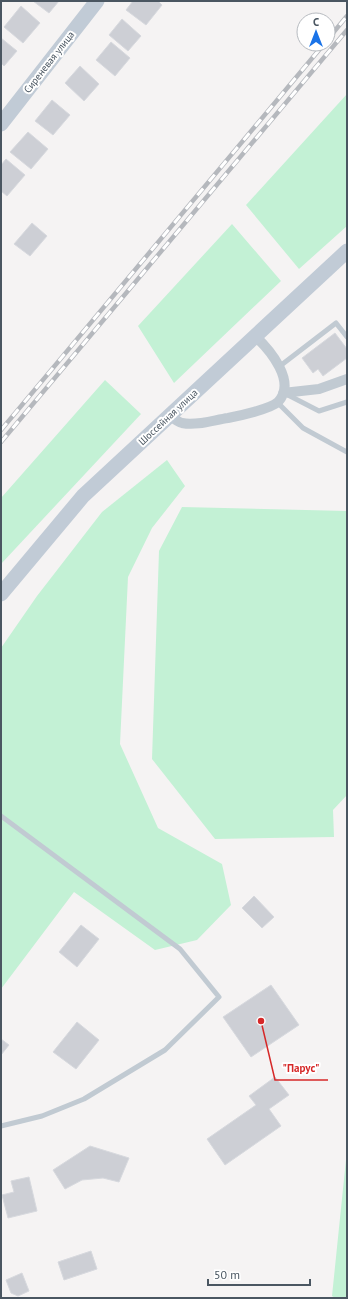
<svg xmlns="http://www.w3.org/2000/svg" width="348" height="1299" font-family="'PT Sans',sans-serif">
  <style>
    .green { fill: #c3f1d5 }
    .building { fill: #cdcfd5; stroke: #d7d9de }
    .lines { fill: none; stroke-linecap: round; stroke-linejoin: round }
    .lane { stroke: #c1cad2; stroke-width: 5 }
    .street { stroke: #c1cad2; stroke-width: 10 }
    .secondary { stroke: #c1cbd6; stroke-width: 15 }
    .rail-casing { stroke: #b5b8bd; stroke-width: 4.5 }
    .rail { stroke: #fff; stroke-width: 3; stroke-dasharray: 9; stroke-linecap: butt }
    .labels { text-anchor: middle; dominant-baseline: central; stroke-width: 4; stroke-linejoin: round; paint-order: stroke }
    .street-label { font-size: 10px; fill: #4a5661; stroke: #fff }
    .leader { fill: none; stroke: #d62828; stroke-width: 1.5 }
    .callout-dot { fill: #d62828; stroke: #fff; stroke-width: 1.5 }
    .callout-label { font-size: 11px; text-anchor: middle; font-weight: bold; fill: #d62828; stroke: #fff; stroke-width: 4; stroke-linejoin: round; paint-order: stroke }
  </style>
  <rect width="100%" height="100%" fill="#f5f3f3"/>
  <path class="green" d="M 347,94 L 347,226 L 299,269 L 246,205 Z
    M 232,224 L 281,281 L 174,383 L 138,326 Z
    M 105,380 L 141,414 L 1,564 L 1,498 Z
    M 167,460 L 185,486 L 152,528 L 128,577 L 120,744 L 158,828 L 222,864 L 231,905 L 197,940 L 155,950 L 74,892 L 1,989 L 1,648 L 37,596 L 102,512 Z
    M 182,507 L 347,511 L 347,795 L 333,810 L 334,837 L 215,839 L 152,759 L 159,551 Z
    M 347,1150 L 347,1298 L 335,1298 L 332,1296 Z"/>
  <path class="building" d="M 33,1 L 59,1 L 49,13 Z
    M 133,1 L 158,1 L 162,5 L 146,25 L 126,10 Z
    M 21,6 L 40,23 L 23,43 L 4,27 Z
    M 122,19 L 141,36 L 128,51 L 109,35 Z
    M 1,38 L 17,51 L 4,66 L 1,63 Z
    M 111,42 L 130,58 L 115,76 L 96,60 Z
    M 80,66 L 99,84 L 84,101 L 65,83 Z
    M 52,100 L 70,115 L 53,135 L 35,121 Z
    M 28,132 L 48,149 L 31,169 L 10,152 Z
    M 6,159 L 25,175 L 7,196 L 1,191 L 1,165 Z
    M 32,223 L 47,236 L 30,256 L 14,244 Z
    M 335,333 L 347,349 L 347,358 L 323,376 L 318,369 L 313,373 L 302,358 Z
    M 254,896 L 274,917 L 262,928 L 242,908 Z
    M 81,925 L 99,939 L 77,967 L 59,952 Z
    M 271,985 L 299,1025 L 251,1057 L 223,1017 Z
    M 77,1022 L 99,1040 L 76,1069 L 53,1052 Z
    M 1,1039 L 9,1045 L 1,1055 Z
    M 275,1077 L 289,1095 L 269,1109 L 281,1126 L 225,1165 L 207,1139 L 256,1105 L 249,1096 Z
    M 90,1146 L 129,1158 L 119,1182 L 103,1178 L 82,1180 L 65,1189 L 53,1170 Z
    M 29,1177 L 37,1211 L 8,1218 L 2,1195 L 14,1192 L 11,1181 Z
    M 91,1251 L 97,1269 L 64,1280 L 58,1262 Z
    M 22,1273 L 29,1291 L 18,1296 L 11,1293 L 6,1280 Z"/>
  <g class="lines">
    <path class="lane" d="M 280,366 L 336,323 L 347,337
      M 286,394 L 319,411 L 347,402
      M 277,402 L 303,428 L 347,452
      M 1,816 L 180,949 L 219,997 L 165,1050 L 84,1099 L 42,1116 L 1,1126"/>
    <path class="street" d="M 283,393 L 319,389 L 347,379
      M 169,415 C 173,418 178,422 182,423 C 197,426 214,420 228,418 C 239,416 270,409 278,402 C 297,382 270,350 255,336"/>
    <path class="secondary" d="M 1,124 L 97,1
      M 1,594 L 83,496 L 347,251"/>
    <g class="rail-casing">
      <path id="rail" d="M 328,39 L 347,16
        M 1,430 L 324,44
        M 1,442 L 347,30"/>
    </g>
    <use href="#rail" class="rail"/>
  </g>
  <g class="labels">
    <g class="street-label">
      <text transform="translate(49 62) rotate(-52)">Сиреневая улица</text>
      <text transform="translate(168 417) rotate(-43)">Шоссейная улица</text>
    </g>
  </g>
  <path class="leader" d="M261 1021L275 1080H328"/>
  <circle class="callout-dot" cx="261" cy="1021" r="4"/>
  <g class="callout-label">
    <text x="301" y="1072">"Парус"</text>
  </g>
  <rect width="348" height="1299" fill="none" stroke="#4a5661" stroke-width="4"/>
  <g transform="translate(316 32)"><circle r="19" fill="#ffffff" stroke="#b7bbc0"/>
  <path d="M0-3L7 15L0 10L-7 15Z" fill="#1a73e8"/>
  <text y="-6" font-size="11" font-weight="bold" text-anchor="middle" fill="#4a5661">С</text>
  </g>
  <path d="M208 1279v6h102v-6" fill="none" stroke="#4a5661" stroke-width="2"/>
  <text x="214" y="1279" font-size="12" fill="#4a5661" stroke="#ffffff" stroke-width="3" paint-order="stroke">50 m</text>
</svg>
